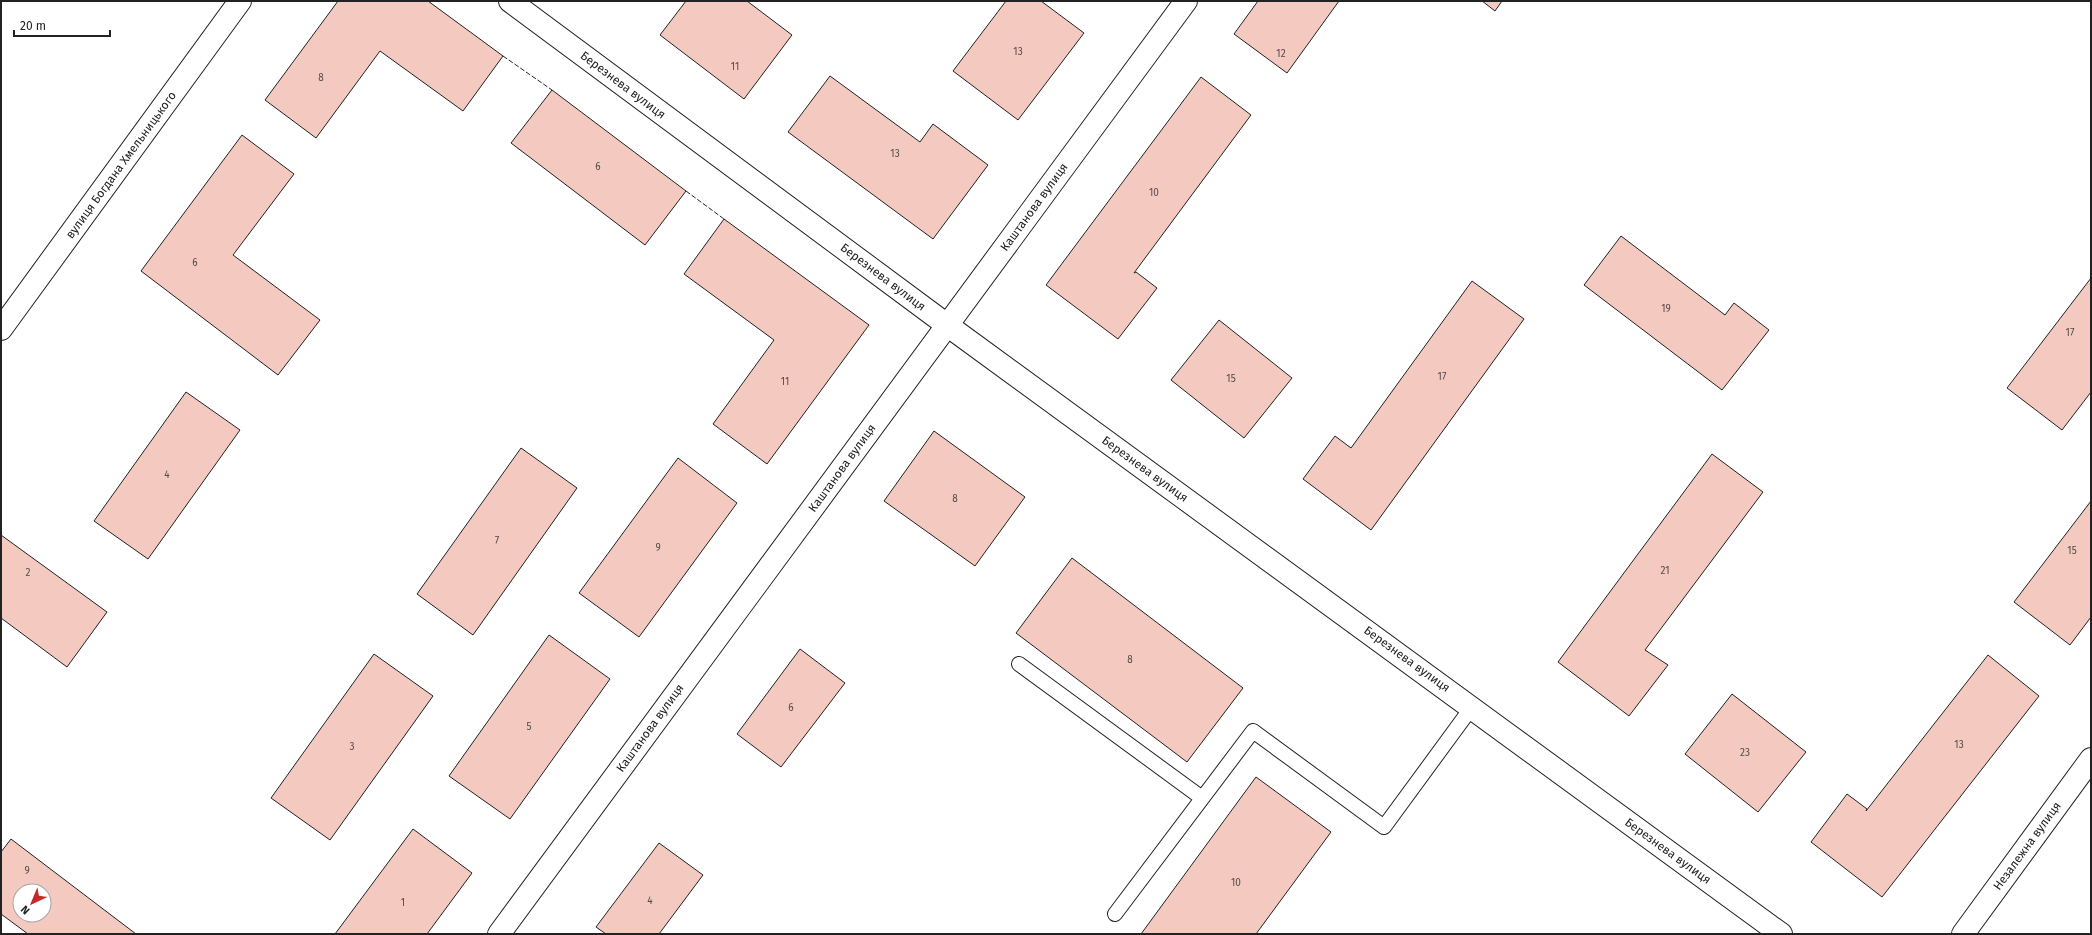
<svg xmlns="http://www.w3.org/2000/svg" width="2092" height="935" font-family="'Fira Sans',sans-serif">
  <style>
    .building { fill: #f3c9c0; stroke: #222; fill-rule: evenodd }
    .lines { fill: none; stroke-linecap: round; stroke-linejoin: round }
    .service-casing { stroke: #222; stroke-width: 16 }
    .minor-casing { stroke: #222; stroke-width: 24 }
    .tertiary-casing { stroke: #222; stroke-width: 24 }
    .service { stroke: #fff; stroke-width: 14 }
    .minor { stroke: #fff; stroke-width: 22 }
    .tertiary { stroke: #fff; stroke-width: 22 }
    .fence { stroke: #222; stroke-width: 1; stroke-dasharray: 5 2; stroke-linecap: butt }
    .labels { text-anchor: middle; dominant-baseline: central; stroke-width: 3; stroke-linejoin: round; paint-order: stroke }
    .number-label { font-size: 10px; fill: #564c4a }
    .street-label { font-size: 12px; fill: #222; stroke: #fff }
  </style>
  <rect width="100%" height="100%" fill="#fff"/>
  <path class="building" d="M 338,1 L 428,1 L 503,56 L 463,111 L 380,51 L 316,138 L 265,100 Z
    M 686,1 L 747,1 L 792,35 L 744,99 L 660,35 Z
    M 1006,1 L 1041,1 L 1084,33 L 1018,120 L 953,71 Z
    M 1258,1 L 1339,1 L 1287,73 L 1234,34 Z
    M 1482,1 L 1502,1 L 1495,11 Z
    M 830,76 L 920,142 L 933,124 L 988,165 L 933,239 L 788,132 Z
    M 1201,77 L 1251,115 L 1134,273 L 1136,272 L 1157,288 L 1118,339 L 1046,285 Z
    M 552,90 L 686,191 L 645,245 L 511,143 Z
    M 242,135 L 294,174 L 233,255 L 320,320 L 278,375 L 141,271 Z
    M 724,219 L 869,325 L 767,464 L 713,424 L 774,340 L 684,274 Z
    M 1621,236 L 1725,315 L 1734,303 L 1769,330 L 1722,390 L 1584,285 Z
    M 2091,278 L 2091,392 L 2062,430 L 2007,388 Z
    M 1472,281 L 1524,319 L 1371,530 L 1303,479 L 1335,436 L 1351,448 Z
    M 1219,320 L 1292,378 L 1244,438 L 1171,380 Z
    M 186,392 L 240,430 L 148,559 L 94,521 Z
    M 934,431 L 1025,497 L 975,566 L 884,501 Z
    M 521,448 L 577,488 L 473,635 L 417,594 Z
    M 1712,454 L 1763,492 L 1645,650 L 1668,665 L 1629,716 L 1558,662 Z
    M 678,458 L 737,503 L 639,637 L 579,593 Z
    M 2091,501 L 2091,617 L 2070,645 L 2014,602 Z
    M 1,535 L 107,612 L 67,667 L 1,618 Z
    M 1072,558 L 1243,688 L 1187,762 L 1016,633 Z
    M 549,635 L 610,679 L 510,819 L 449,776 Z
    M 800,649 L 845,683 L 781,767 L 737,734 Z
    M 374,654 L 433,696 L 330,840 L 271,798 Z
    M 1988,655 L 2039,696 L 1882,897 L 1811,842 L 1847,794 L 1867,809 L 1866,811 Z
    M 1732,694 L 1806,752 L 1758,812 L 1685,754 Z
    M 1256,777 L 1331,832 L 1256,934 L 1141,934 Z
    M 413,829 L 472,873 L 427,934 L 335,934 Z
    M 11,839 L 136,934 L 28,934 L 1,914 L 1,852 ZM 20,891 L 44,891 L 44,915 L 20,915 Z
    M 659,843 L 703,875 L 659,934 L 606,934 L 596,927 Z"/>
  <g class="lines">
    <g class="service-casing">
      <path id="service" d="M 1019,664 L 1202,798
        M 1115,914 L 1253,731 L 1384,827 L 1472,707"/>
    </g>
    <g class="minor-casing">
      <path id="minor" d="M 1,329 L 240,1
        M 499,934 L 1186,1
        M 1963,934 L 2091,759"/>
    </g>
    <g class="tertiary-casing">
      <path id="tertiary" d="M 510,1 L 947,325 L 1781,934"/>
    </g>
    <use href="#service" class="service"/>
    <use href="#minor" class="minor"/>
    <use href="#tertiary" class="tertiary"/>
    <path class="fence" d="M 503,56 L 552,90
      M 686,191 L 724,219"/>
  </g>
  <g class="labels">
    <g class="number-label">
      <text x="1018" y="52">13</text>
      <text x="1281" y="54">12</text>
      <text x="735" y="67">11</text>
      <text x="321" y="78">8</text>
      <text x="895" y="154">13</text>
      <text x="598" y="167">6</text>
      <text x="1154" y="193">10</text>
      <text x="195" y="263">6</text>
      <text x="1666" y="309">19</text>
      <text x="2070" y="333">17</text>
      <text x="1442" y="377">17</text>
      <text x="1231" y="379">15</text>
      <text x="785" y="382">11</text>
      <text x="167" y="475">4</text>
      <text x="955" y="499">8</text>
      <text x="497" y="541">7</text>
      <text x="658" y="548">9</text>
      <text x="2072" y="551">15</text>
      <text x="1665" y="571">21</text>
      <text x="28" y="573">2</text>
      <text x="1130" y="660">8</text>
      <text x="791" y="708">6</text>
      <text x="529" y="727">5</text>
      <text x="1959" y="745">13</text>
      <text x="352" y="747">3</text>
      <text x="1745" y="753">23</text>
      <text x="27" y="871">9</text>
      <text x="1236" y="883">10</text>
      <text x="650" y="901">4</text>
      <text x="403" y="903">1</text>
    </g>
    <g class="street-label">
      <text transform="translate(623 85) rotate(37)">Березнева вулиця</text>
      <text transform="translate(121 165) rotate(-54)">вулиця Богдана Хмельницького</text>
      <text transform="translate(1034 207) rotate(-54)">Каштанова вулиця</text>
      <text transform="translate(883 277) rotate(37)">Березнева вулиця</text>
      <text transform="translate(842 468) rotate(-54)">Каштанова вулиця</text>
      <text transform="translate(1145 469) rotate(36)">Березнева вулиця</text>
      <text transform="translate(1407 659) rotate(36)">Березнева вулиця</text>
      <text transform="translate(650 728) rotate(-54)">Каштанова вулиця</text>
      <text transform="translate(2027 846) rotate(-54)">Незалежна вулиця</text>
      <text transform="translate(1668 851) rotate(36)">Березнева вулиця</text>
    </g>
  </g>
  <rect width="2092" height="935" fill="none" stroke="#222222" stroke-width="4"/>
  <g transform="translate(32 903) rotate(224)"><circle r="19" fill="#ffffff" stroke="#a7a7a7"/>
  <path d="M0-3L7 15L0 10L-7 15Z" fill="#c62828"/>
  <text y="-6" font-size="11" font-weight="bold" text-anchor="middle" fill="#222222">N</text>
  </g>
  <path d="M14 30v6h96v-6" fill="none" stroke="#222222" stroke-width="2"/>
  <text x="20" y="30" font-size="12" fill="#222222" stroke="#ffffff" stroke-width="3" paint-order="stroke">20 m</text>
</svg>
